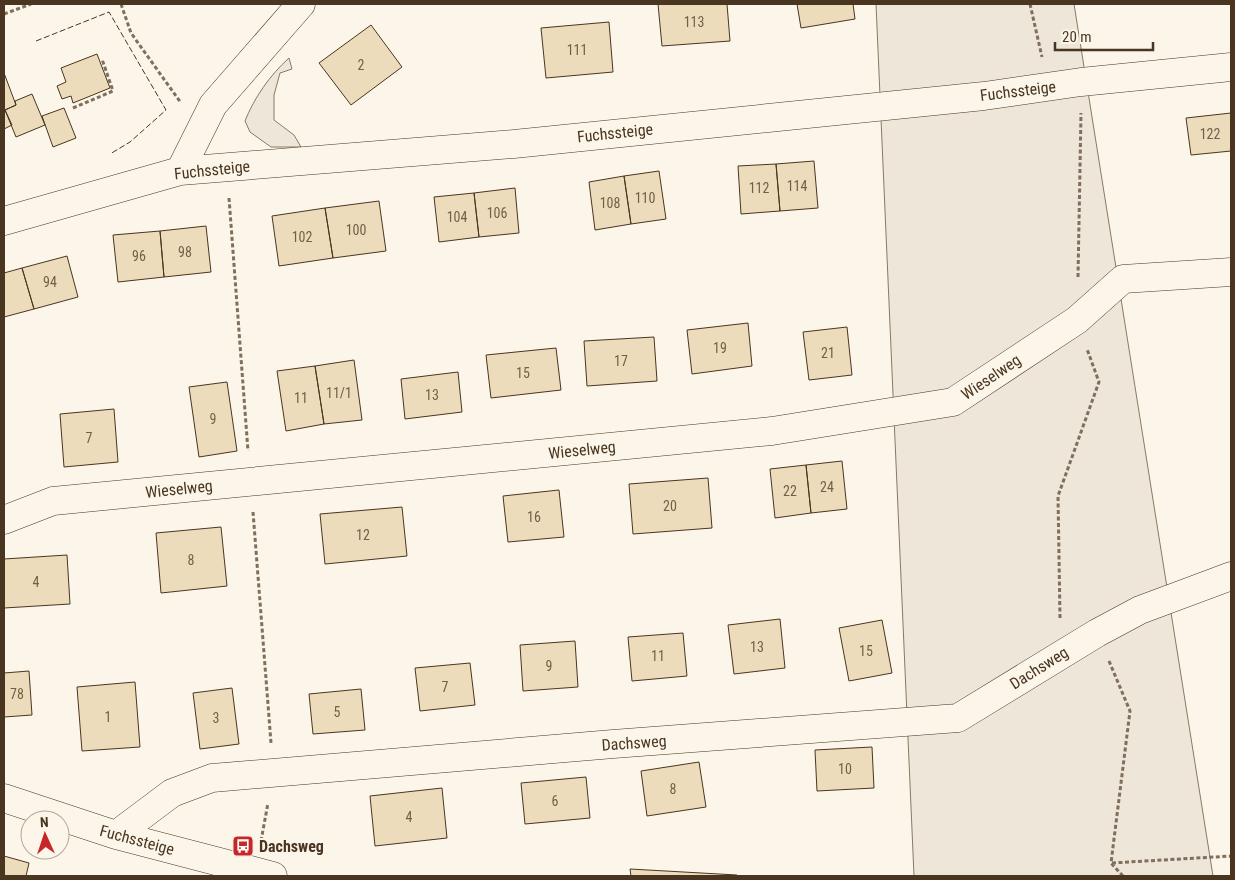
<svg xmlns="http://www.w3.org/2000/svg" width="1235" height="880" font-family="'Roboto Condensed',sans-serif">
  <style>
    .green { fill: #ede6d9; stroke: #887966 }
    .building { fill: #ecdcbc; stroke: #4a3520 }
    .lines { fill: none; stroke-linecap: round; stroke-linejoin: round }
    .minor-casing { stroke: #4a3520; stroke-width: 29 }
    .path { stroke: #7f6f5c; stroke-width: 3; stroke-dasharray: 4 2.5; stroke-linecap: butt }
    .minor { stroke: #fbf6e9; stroke-width: 28 }
    .fence { stroke: #4a3520; stroke-width: 1; stroke-dasharray: 6 2.5; stroke-linecap: butt }
    .labels { text-anchor: middle; dominant-baseline: central; stroke-width: 4; stroke-linejoin: round; paint-order: stroke }
    .number-label { font-size: 14px; fill: #725f47 }
    .street-label { font-size: 16px; fill: #4a3520; stroke: #fbf6e9 }
    .poi-label { font-size: 16px; font-weight: bold; fill: #4a3520; stroke: #fbf6e9; text-anchor: start }
  </style>
  <rect width="100%" height="100%" fill="#fbf6e9"/>
  <path class="green" d="M 876,4 L 1074,4 L 1213,876 L 914,876 Z
    M 289,58 L 292,69 L 280,73 L 274,95 L 274,120 L 294,135 L 301,147 L 271,147 L 250,132 L 245,121 C 254,98 270,75 289,58 Z"/>
  <path class="building" d="M 658,4 L 727,4 L 730,41 L 662,46 Z
    M 797,4 L 853,4 L 855,19 L 801,28 Z
    M 609,22 L 613,72 L 546,78 L 541,28 Z
    M 371,25 L 402,67 L 351,105 L 319,63 Z
    M 97,54 L 110,88 L 73,103 L 71,96 L 62,99 L 57,86 L 66,82 L 61,68 Z
    M 4,73 L 16,105 L 5,110 L 12,125 L 4,129 Z
    M 32,94 L 45,125 L 16,137 L 5,110 L 16,105 L 15,101 Z
    M 64,108 L 76,138 L 53,147 L 42,116 Z
    M 1231,113 L 1231,151 L 1191,155 L 1186,118 Z
    M 814,161 L 818,208 L 780,211 L 776,164 Z
    M 776,164 L 780,211 L 741,214 L 738,166 Z
    M 659,171 L 666,219 L 631,224 L 624,176 Z
    M 624,176 L 631,224 L 595,230 L 589,182 Z
    M 515,188 L 519,233 L 479,237 L 474,193 Z
    M 474,193 L 479,237 L 439,242 L 434,197 Z
    M 379,201 L 386,251 L 333,258 L 325,208 Z
    M 325,208 L 333,258 L 279,266 L 272,216 Z
    M 206,226 L 211,272 L 164,277 L 160,231 Z
    M 160,231 L 164,277 L 118,282 L 113,235 Z
    M 67,256 L 78,297 L 34,309 L 22,268 Z
    M 22,268 L 34,309 L 4,317 L 4,273 Z
    M 748,323 L 752,366 L 692,374 L 687,330 Z
    M 847,327 L 852,375 L 809,380 L 803,332 Z
    M 654,337 L 657,381 L 587,386 L 584,341 Z
    M 556,348 L 561,390 L 491,398 L 486,355 Z
    M 354,360 L 362,420 L 324,424 L 315,366 Z
    M 315,366 L 324,424 L 286,431 L 277,371 Z
    M 458,372 L 462,412 L 405,419 L 401,379 Z
    M 227,382 L 237,451 L 199,457 L 189,387 Z
    M 114,409 L 118,462 L 64,467 L 60,414 Z
    M 842,461 L 847,509 L 811,513 L 806,465 Z
    M 806,465 L 811,513 L 775,518 L 770,469 Z
    M 708,478 L 712,528 L 633,534 L 629,484 Z
    M 559,490 L 564,537 L 508,542 L 503,496 Z
    M 402,507 L 407,556 L 325,564 L 320,514 Z
    M 221,527 L 227,586 L 161,593 L 156,533 Z
    M 67,555 L 70,604 L 4,608 L 4,559 Z
    M 780,619 L 785,668 L 734,674 L 728,625 Z
    M 882,620 L 892,673 L 849,681 L 839,628 Z
    M 683,633 L 687,676 L 632,681 L 628,637 Z
    M 575,641 L 578,687 L 523,691 L 520,645 Z
    M 470,663 L 475,705 L 420,711 L 415,668 Z
    M 29,671 L 32,715 L 4,717 L 4,673 Z
    M 135,682 L 140,747 L 82,751 L 77,687 Z
    M 232,688 L 239,744 L 200,749 L 193,693 Z
    M 361,689 L 365,730 L 313,734 L 309,694 Z
    M 872,747 L 874,788 L 817,791 L 815,750 Z
    M 699,762 L 706,807 L 647,816 L 641,771 Z
    M 586,777 L 590,818 L 525,824 L 521,783 Z
    M 442,788 L 447,838 L 375,846 L 370,796 Z
    M 4,856 L 29,863 L 26,876 L 4,876 Z
    M 630,869 L 737,875 L 737,876 L 631,876 Z"/>
  <g class="lines">
    <g class="minor-casing">
      <path id="minor" d="M 180,171 L 213,105 L 301,4
        M 4,221 L 180,171 L 514,144 L 984,96 L 1081,82 L 1231,67
        M 4,520 L 53,501 L 772,431 L 953,402 L 1077,320 L 1123,279 L 1231,272
        M 4,798 L 116,835 L 273,876
        M 116,835 L 172,793 L 212,778 L 613,744 L 958,718 L 1097,633 L 1140,610 L 1231,576"/>
    </g>
    <path class="path" d="M 121,4 L 131,33 L 181,103
      M 1030,4 L 1042,57
      M 4,14 L 31,4
      M 73,108 L 113,91 L 103,62 L 100,63
      M 229,198 L 248,451
      M 1078,277 L 1081,113
      M 253,512 L 271,743
      M 1060,618 L 1058,496 L 1099,382 L 1087,349
      M 1109,661 L 1130,711 L 1111,863 L 1123,876
      M 261,841 L 268,803
      M 1112,863 L 1231,856"/>
    <use href="#minor" class="minor"/>
    <path class="fence" d="M 36,41 L 109,12 L 166,110 L 130,142 L 110,154"/>
  </g>
  <defs>
    <g id="bus-square" transform="scale(1.125)"><rect x="-9" y="-9" width="18" height="18" rx="4" fill="#c62828" stroke="#fbf6e9"/><path d="M-5-6H5V4H4V6H2V4H-2V6H-4V4H-5ZM-3.5-4V0h7V-4ZM-3.5 1.2v1.5H-2V1.2ZM2 1.2v1.5H3.5V1.2Z" fill="#fff"/></g>
  </defs>
  <g fill-rule="evenodd">
    <use href="#bus-square" x="243" y="846"/>
  </g>
  <g class="labels">
    <g class="number-label">
      <text x="694" y="22">113</text>
      <text x="577" y="50">111</text>
      <text x="361" y="65">2</text>
      <text x="1210" y="134">122</text>
      <text x="797" y="186">114</text>
      <text x="759" y="188">112</text>
      <text x="645" y="198">110</text>
      <text x="610" y="203">108</text>
      <text x="497" y="213">106</text>
      <text x="457" y="217">104</text>
      <text x="356" y="230">100</text>
      <text x="302" y="237">102</text>
      <text x="185" y="252">98</text>
      <text x="139" y="256">96</text>
      <text x="50" y="282">94</text>
      <text x="720" y="348">19</text>
      <text x="828" y="353">21</text>
      <text x="621" y="361">17</text>
      <text x="523" y="373">15</text>
      <text x="339" y="393">11/1</text>
      <text x="432" y="395">13</text>
      <text x="301" y="398">11</text>
      <text x="213" y="419">9</text>
      <text x="89" y="438">7</text>
      <text x="827" y="487">24</text>
      <text x="790" y="491">22</text>
      <text x="670" y="506">20</text>
      <text x="534" y="517">16</text>
      <text x="363" y="535">12</text>
      <text x="191" y="560">8</text>
      <text x="36" y="582">4</text>
      <text x="757" y="647">13</text>
      <text x="866" y="651">15</text>
      <text x="658" y="656">11</text>
      <text x="549" y="666">9</text>
      <text x="445" y="687">7</text>
      <text x="17" y="694">78</text>
      <text x="337" y="712">5</text>
      <text x="108" y="717">1</text>
      <text x="216" y="718">3</text>
      <text x="845" y="769">10</text>
      <text x="673" y="789">8</text>
      <text x="555" y="801">6</text>
      <text x="409" y="817">4</text>
    </g>
    <g class="street-label">
      <text transform="translate(1018 91) rotate(-7)">Fuchssteige</text>
      <text transform="translate(615 133) rotate(-6)">Fuchssteige</text>
      <text transform="translate(212 170) rotate(-6)">Fuchssteige</text>
      <text transform="translate(991 377) rotate(-34)">Wieselweg</text>
      <text transform="translate(582 450) rotate(-6)">Wieselweg</text>
      <text transform="translate(179 489) rotate(-6)">Wieselweg</text>
      <text transform="translate(1039 668) rotate(-32)">Dachsweg</text>
      <text transform="translate(634 743) rotate(-4)">Dachsweg</text>
      <text transform="translate(137 840) rotate(15)">Fuchssteige</text>
    </g>
    <g class="poi-label">
      <text x="259" y="846">Dachsweg</text>
    </g>
  </g>
  <rect width="1235" height="880" fill="none" stroke="#4a3520" stroke-width="10"/>
  <g transform="translate(45 835) rotate(357)"><circle r="24" fill="#fbf6e9" stroke="#b4a999"/>
  <path d="M0-4L9 19L0 12L-9 19Z" fill="#c62828"/>
  <text y="-8" font-size="14" font-weight="bold" text-anchor="middle" fill="#4a3520">N</text>
  </g>
  <path d="M1055 42v8h98v-8" fill="none" stroke="#4a3520" stroke-width="2.5"/>
  <text x="1062" y="42" font-size="15" fill="#4a3520" stroke="#fbf6e9" stroke-width="4" paint-order="stroke">20 m</text>
</svg>
